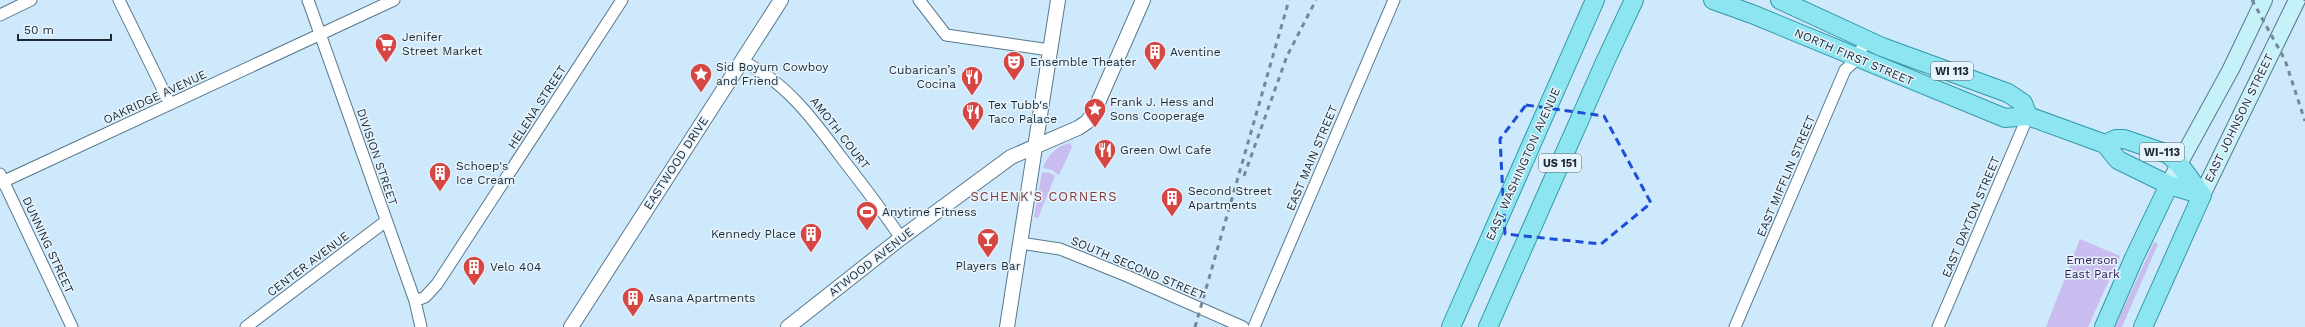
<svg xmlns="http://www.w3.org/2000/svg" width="2305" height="327" font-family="'Work Sans',sans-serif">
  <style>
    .green { fill: #c9bcef }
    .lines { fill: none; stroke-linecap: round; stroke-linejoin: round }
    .minor-casing { stroke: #58788c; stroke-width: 13 }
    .tertiary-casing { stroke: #58788c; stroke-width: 16 }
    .secondary-casing { stroke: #58788c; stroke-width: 18 }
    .primary-casing { stroke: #3398a8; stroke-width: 20 }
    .minor { stroke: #fff; stroke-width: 11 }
    .tertiary { stroke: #fff; stroke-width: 14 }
    .secondary { stroke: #c5f2f8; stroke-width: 16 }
    .primary { stroke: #8ce5f1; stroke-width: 18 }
    .rail { stroke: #748896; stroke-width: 3; stroke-dasharray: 5 5; stroke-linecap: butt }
    .marked { fill: none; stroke: #1d4ed8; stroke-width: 3; stroke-dasharray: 8 5; stroke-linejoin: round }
    .labels { text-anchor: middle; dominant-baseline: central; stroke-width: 3; stroke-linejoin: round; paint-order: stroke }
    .shield { fill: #e7f4fe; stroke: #59666f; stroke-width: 1 }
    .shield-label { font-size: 11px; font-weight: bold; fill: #1c2932 }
    .poi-label { font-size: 12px; fill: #1c2932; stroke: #e7f4fe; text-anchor: start }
    .street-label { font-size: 12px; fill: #1c2932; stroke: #e7f4fe }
    .park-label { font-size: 12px; fill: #301957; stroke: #e7f4fe }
    .neighbourhood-label { font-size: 13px; letter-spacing: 1px; fill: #833b37; stroke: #e7f4fe }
  </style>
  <rect width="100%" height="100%" fill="#cee9fc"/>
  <path class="green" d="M 1070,143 L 1072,147 L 1059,175 L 1052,170 L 1043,168 C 1047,156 1056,146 1070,143 Z
    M 1042,172 L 1050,173 L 1055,176 L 1038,218 L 1034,217 Z
    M 2080,239 L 2120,256 L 2088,327 L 2046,327 Z
    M 2154,242 L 2158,244 L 2122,327 L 2115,327 Z"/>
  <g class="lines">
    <g class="minor-casing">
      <path id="minor" d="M 119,0 L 170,104
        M 308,0 L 415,301 L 421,327
        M 919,0 L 946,35 L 1050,50
        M 0,15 L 31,0
        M 742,61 C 786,82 813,119 841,157 C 862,184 882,210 901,238
        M 0,174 L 72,327
        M 0,183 L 394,0
        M 1020,243 L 1060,249 L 1127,276 L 1243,327
        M 415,301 L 425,297 L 437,284 L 622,0
        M 246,327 L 386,221
        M 1254,327 L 1394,0
        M 1735,327 L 1845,70 L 1857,59 L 1866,39
        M 1938,327 L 2028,116"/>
    </g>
    <g class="tertiary-casing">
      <path id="tertiary" d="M 571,327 L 781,0
        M 788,327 L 901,238 L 1011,157 L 1078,128 L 1087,122 L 1093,114 L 1143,0
        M 1007,327 L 1058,0"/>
    </g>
    <g class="secondary-casing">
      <path id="secondary" d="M 2169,185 L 2179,164 L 2231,69 L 2264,0
        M 2202,195 L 2297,0"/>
    </g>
    <g class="primary-casing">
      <path id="primary" d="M 1713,0 L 1752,14 L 2005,118 L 2028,116
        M 1780,0 L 1882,47 L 2008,93 L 2023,103 L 2028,116
        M 2028,116 L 2105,144 L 2118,160 L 2169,185 L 2202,195
        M 2105,144 L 2116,139 L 2124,139 L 2168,154 L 2179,164 L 2202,195
        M 1451,327 L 1595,0
        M 1488,327 L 1605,62 L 1634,0
        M 2104,327 L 2134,258 L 2169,185
        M 2143,327 L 2202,195"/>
    </g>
    <use href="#minor" class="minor"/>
    <use href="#tertiary" class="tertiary"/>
    <use href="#secondary" class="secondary"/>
    <use href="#primary" class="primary"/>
    <path class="rail" d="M 2252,0 L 2285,60 L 2305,121
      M 2305,0 L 2305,1
      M 1244,176 L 1287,56 L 1316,0
      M 1195,327 L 1289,0"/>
  </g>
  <path class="marked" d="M 1526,105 L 1604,116 L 1651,203 L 1601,244 L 1505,234 L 1500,139 Z"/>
  <defs>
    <g id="supermarket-pin" transform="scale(1.15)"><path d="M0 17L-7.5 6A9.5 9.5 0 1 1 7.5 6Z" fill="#d64744" stroke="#e7f4fe"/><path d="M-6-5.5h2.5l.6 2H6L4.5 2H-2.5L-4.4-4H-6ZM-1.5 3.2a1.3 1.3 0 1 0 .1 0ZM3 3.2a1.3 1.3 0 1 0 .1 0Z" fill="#fff"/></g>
    <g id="building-pin" transform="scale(1.15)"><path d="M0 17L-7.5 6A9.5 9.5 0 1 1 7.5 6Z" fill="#d64744" stroke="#e7f4fe"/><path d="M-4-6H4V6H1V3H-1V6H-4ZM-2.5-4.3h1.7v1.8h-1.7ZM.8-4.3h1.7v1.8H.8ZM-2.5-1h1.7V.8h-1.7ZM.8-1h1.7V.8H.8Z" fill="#fff"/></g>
    <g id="theatre-pin" transform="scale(1.15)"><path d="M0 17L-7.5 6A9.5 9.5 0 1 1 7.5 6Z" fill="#d64744" stroke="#e7f4fe"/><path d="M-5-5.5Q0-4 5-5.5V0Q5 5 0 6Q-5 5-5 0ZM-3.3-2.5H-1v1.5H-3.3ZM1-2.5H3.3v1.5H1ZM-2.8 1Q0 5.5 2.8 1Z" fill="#fff"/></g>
    <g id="sight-pin" transform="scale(1.15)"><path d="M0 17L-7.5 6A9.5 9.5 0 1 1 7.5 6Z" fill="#d64744" stroke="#e7f4fe"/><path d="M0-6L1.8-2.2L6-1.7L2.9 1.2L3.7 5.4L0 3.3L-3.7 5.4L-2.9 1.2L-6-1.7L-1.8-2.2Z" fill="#fff"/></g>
    <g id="restaurant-pin" transform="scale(1.15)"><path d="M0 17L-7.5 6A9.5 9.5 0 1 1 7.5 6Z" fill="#d64744" stroke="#e7f4fe"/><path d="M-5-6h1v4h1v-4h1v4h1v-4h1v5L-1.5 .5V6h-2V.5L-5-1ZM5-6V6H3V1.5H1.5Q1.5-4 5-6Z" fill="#fff"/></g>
    <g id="stadium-pin" transform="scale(1.15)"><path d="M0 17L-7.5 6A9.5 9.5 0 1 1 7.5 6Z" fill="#d64744" stroke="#e7f4fe"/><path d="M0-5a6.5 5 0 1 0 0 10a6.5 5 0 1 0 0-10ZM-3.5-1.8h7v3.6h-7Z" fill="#fff"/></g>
    <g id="bar-pin" transform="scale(1.15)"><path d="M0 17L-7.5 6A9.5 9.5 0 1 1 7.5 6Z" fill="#d64744" stroke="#e7f4fe"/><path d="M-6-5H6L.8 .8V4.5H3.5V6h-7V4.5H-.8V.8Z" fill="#fff"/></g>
  </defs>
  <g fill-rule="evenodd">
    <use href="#supermarket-pin" x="386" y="44"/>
    <use href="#building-pin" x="1155" y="52"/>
    <use href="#theatre-pin" x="1014" y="62"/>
    <use href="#sight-pin" x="701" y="74"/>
    <use href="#restaurant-pin" x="972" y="77"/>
    <use href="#sight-pin" x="1095" y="109"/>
    <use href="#restaurant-pin" x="973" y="112"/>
    <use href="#restaurant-pin" x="1105" y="150"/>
    <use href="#building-pin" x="440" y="173"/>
    <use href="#building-pin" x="1172" y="198"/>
    <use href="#stadium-pin" x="867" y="212"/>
    <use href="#building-pin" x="811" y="234"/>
    <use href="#bar-pin" x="988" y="239"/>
    <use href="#building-pin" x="474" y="267"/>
    <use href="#building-pin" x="633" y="298"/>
  </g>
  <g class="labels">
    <g class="shield">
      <rect x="1931" y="62" width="42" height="18" rx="3"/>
      <rect x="2140" y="143" width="44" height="18" rx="3"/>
      <rect x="1539" y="154" width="42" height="18" rx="3"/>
    </g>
    <g class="shield-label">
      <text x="1952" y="71">WI 113</text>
      <text x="2162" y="152">WI-113</text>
      <text x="1560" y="163">US 151</text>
    </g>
    <g class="poi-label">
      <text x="402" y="37">Jenifer<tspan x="402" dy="14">Street Market</tspan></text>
      <text x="1170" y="52">Aventine</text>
      <text x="1030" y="62">Ensemble Theater</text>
      <text x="716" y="67">Sid Boyum Cowboy<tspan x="716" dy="14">and Friend</tspan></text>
      <text x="956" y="70" text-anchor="end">Cubarican’s<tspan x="956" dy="14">Cocina</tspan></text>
      <text x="1110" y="102">Frank J. Hess and<tspan x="1110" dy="14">Sons Cooperage</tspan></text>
      <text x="988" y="105">Tex Tubb's<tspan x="988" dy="14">Taco Palace</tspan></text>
      <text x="1120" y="150">Green Owl Cafe</text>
      <text x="456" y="166">Schoep's<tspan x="456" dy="14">Ice Cream</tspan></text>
      <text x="1188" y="191">Second Street<tspan x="1188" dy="14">Apartments</tspan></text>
      <text x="882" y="212">Anytime Fitness</text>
      <text x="796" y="234" text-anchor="end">Kennedy Place</text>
      <text x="988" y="266" text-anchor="middle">Players Bar</text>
      <text x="490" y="267">Velo 404</text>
      <text x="648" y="298">Asana Apartments</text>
    </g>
    <g class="street-label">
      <text transform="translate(1854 57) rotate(23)">NORTH FIRST STREET</text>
      <text transform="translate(155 97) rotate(-25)">OAKRIDGE AVENUE</text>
      <text transform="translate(537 107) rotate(-57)">HELENA STREET</text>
      <text transform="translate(2239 118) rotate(-64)">EAST JOHNSON STREET</text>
      <text transform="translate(840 133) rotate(52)">AMOTH COURT</text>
      <text transform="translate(377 157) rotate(71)">DIVISION STREET</text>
      <text transform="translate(1312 158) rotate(-67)">EAST MAIN STREET</text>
      <text transform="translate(676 163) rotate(-57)">EASTWOOD DRIVE</text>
      <text transform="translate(1523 164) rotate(-66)">EAST WASHINGTON AVENUE</text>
      <text transform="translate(1786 176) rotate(-67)">EAST MIFFLIN STREET</text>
      <text transform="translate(1971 217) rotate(-67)">EAST DAYTON STREET</text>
      <text transform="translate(48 245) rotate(65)">DUNNING STREET</text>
      <text transform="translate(871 262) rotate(-38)">ATWOOD AVENUE</text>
      <text transform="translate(308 264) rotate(-37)">CENTER AVENUE</text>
      <text transform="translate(1138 268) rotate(23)">SOUTH SECOND STREET</text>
    </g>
    <g class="park-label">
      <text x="2092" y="260">Emerson<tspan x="2092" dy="14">East Park</tspan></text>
    </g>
    <g class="neighbourhood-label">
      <text x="1044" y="196">SCHENK'S CORNERS</text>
    </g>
  </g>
  <path d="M18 34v6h93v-6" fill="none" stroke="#1c2932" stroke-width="2"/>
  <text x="24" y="34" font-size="12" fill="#1c2932" stroke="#e7f4fe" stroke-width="3" paint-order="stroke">50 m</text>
</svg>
